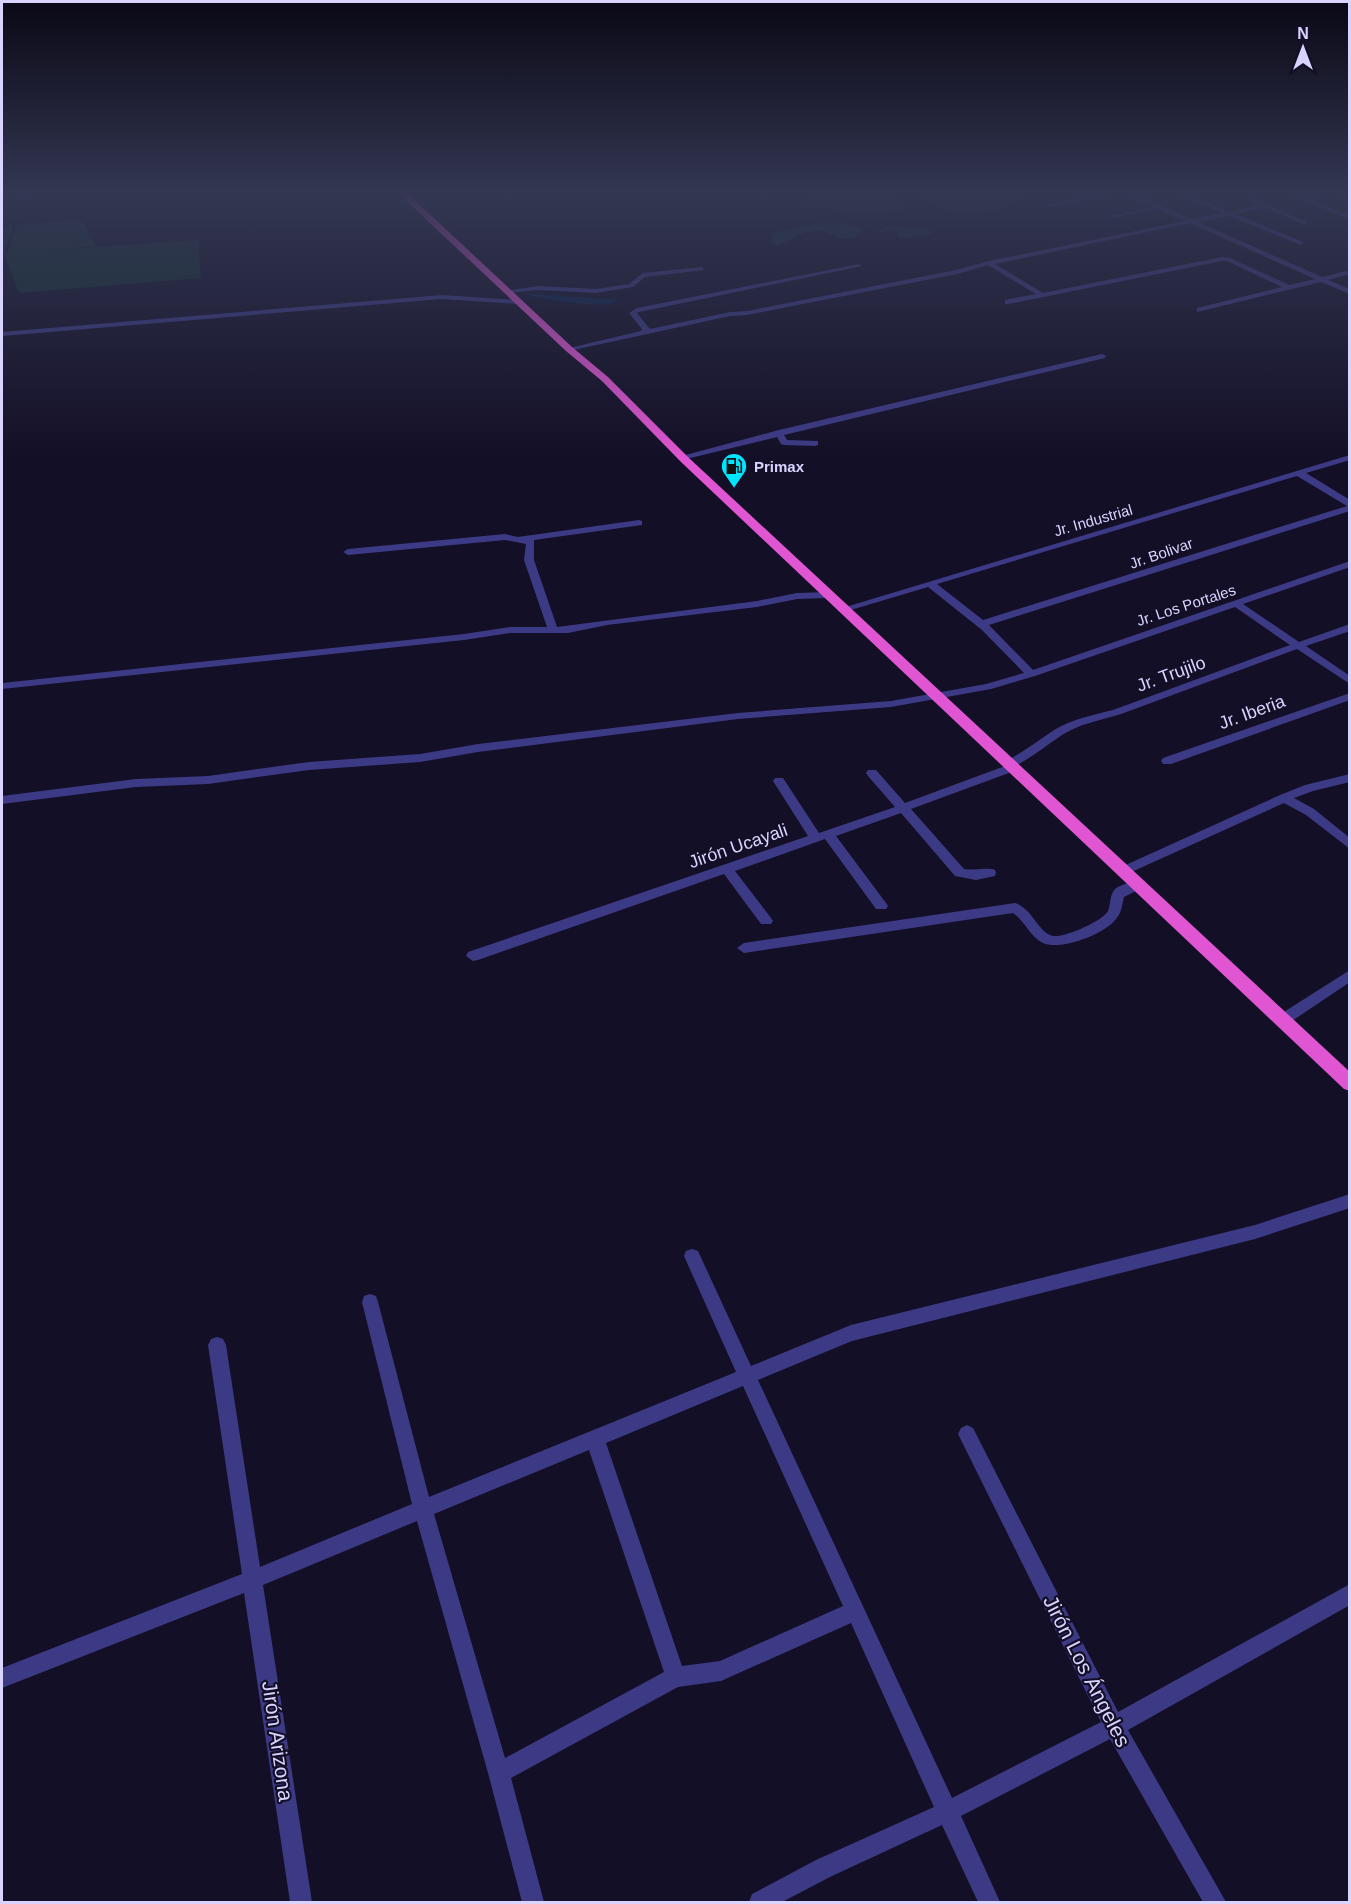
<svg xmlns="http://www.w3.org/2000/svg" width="1351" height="1904" font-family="Helvetica,sans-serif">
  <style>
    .green { fill: #12302f }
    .water { fill: #0c2248 }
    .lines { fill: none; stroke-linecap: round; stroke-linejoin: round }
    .minor { fill: #3d3a85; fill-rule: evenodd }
    .trunk { fill: #e055d1; fill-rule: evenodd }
    .labels { text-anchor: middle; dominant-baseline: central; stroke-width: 4.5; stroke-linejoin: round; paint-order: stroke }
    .far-poi-label { font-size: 15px; font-weight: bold; fill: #d9d4ff; stroke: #130f26; text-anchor: start }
    .far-street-label { font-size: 15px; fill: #d9d4ff; stroke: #130f26 }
    .street-label { font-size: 18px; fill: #d9d4ff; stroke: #130f26 }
    .near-street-label { font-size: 21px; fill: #d9d4ff; stroke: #130f26 }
  </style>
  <rect width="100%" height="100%" fill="#130f26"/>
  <path class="green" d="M 826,192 L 890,192 L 896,194 L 892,200 L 894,204 L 910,204 L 896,210 L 853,215 L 827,205 L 806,208 L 802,204 L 807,199 Z
    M 944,192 L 1016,192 L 1023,198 L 1008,206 L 966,216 L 918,198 L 941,199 Z
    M 80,219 L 97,246 L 26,252 L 198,240 L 201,278 L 19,293 L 4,254 L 2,255 L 2,227 L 14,225 L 4,254 L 7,254 L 16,225 Z
    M 820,223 L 832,225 L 844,223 L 863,230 C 841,250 834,228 813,231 C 801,232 788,241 777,246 L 771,241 L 773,234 Z
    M 888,226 L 922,228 L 935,233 L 915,237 L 897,237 L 898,230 L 880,232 L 877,230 Z"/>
  <path class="water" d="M 522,293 L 619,300 C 606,311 539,299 522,293 Z"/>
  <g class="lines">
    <path class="minor" d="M 25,192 L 45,192 L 18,197 L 15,195 Z
      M 1106,192 L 1120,192 L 1049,207 L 1046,205 Z
      M 1122,192 L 1131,192 L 1192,219 L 1223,213 L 1174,192 L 1183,192 L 1230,212 L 1260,205 L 1249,200 L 1251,197 L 1307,222 L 1307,224 L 1303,224 L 1266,208 L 1236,214 L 1303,242 L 1301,245 L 1229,216 L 1198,222 L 1322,277 L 1350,270 L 1350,274 L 1328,280 L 1350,289 L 1350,294 L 1321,282 L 1197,312 L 1197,308 L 1282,287 L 1227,261 L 1222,261 L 1008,304 L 1005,304 L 1005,300 L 1036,294 L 988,265 L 957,274 L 747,315 L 730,316 L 569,351 L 565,349 L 641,331 L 642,329 L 629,313 L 637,308 L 859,264 L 862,266 L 639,312 L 637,313 L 650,329 L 730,312 L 747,311 L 956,270 L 989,261 L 1185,221 L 1158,209 L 1111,218 L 1111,216 L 1153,207 ZM 1190,223 L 1315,279 L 1289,285 L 1230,258 L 1222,257 L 1043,293 L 995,264 Z
      M 1285,192 L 1294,192 L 1302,196 L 1331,192 L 1308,198 L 1350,216 L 1350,220 Z
      M 1335,192 L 1350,195 L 1350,199 L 1336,193 Z
      M 702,267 L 704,270 L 645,277 L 633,287 L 596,293 L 538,290 L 508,293 L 504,291 L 538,286 L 596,289 L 629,284 L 643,273 Z
      M 442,295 L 519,300 L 523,302 L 519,304 L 442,299 L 2,336 L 2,332 Z
      M 1102,354 L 1106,356 L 1105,358 L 784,435 L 787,440 L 818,441 L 818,445 L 815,446 L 784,445 L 781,444 L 777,437 L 682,460 L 678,457 L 779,430 Z
      M 1350,455 L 1350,460 L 1306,473 L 1350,500 L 1350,511 L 989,625 L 1033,670 L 1350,561 L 1350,567 L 1243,604 L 1299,642 L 1350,624 L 1350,631 L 1306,646 L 1350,676 L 1350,684 L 1297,649 L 1121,714 C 1101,720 1079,724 1062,735 C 1047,745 1034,756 1017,765 L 1017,770 L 911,809 L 964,869 C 975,871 986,867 995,870 L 996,873 L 995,876 L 976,880 L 955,876 L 901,813 L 836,836 L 886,903 L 888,906 L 886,909 L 876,909 L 825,839 L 735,871 L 771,918 L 773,921 L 771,924 L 761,924 L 724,874 L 478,960 L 473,961 L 466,956 L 468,952 L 808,836 L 773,781 L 775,778 L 783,778 L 819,833 L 895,807 L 868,776 L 866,773 L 868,770 L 876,770 L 905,803 L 1005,766 L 1006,761 C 1024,752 1037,741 1054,730 C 1072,719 1093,715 1113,710 L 1290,645 L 1235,607 L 1035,676 L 991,689 L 891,707 L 738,719 L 478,752 L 420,762 L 309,770 L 208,784 L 136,787 L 2,804 L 2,796 L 136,779 L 208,776 L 309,762 L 420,754 L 478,744 L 738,713 L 891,701 L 986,684 L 1024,673 L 982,630 L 928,587 L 844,612 L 839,609 ZM 1297,476 L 1347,506 L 983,620 L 937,584 Z
      M 639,520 L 642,521 L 642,525 L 534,540 L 534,560 L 557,627 L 757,601 L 797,593 L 829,592 L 834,595 L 829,598 L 797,599 L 757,607 L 607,625 L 568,633 L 510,633 L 464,640 L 2,689 L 2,683 L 464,634 L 510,627 L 547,627 L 524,560 L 526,544 L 505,540 L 348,555 L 343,552 L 348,549 L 505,534 L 518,537 Z
      M 1350,693 L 1350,700 L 1171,764 L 1163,764 L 1161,761 L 1163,758 Z
      M 1350,774 L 1350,782 L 1313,791 L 1294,798 L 1314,809 L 1350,838 L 1350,849 L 1306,815 L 1284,803 L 1127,874 L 1119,874 L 1117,871 L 1119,868 L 1280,795 L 1305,785 Z
      M 1137,880 L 1143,885 L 1142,888 L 1124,897 C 1122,905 1122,912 1116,919 C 1105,934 1061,951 1043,943 C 1030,937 1025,921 1013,913 L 744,953 L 737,948 L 744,943 L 1015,903 C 1033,909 1038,933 1053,936 C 1064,938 1103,921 1108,911 C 1111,904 1109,896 1115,889 C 1121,884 1130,883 1137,880 Z
      M 1350,970 L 1350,982 L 1286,1025 L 1276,1025 L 1274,1021 L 1276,1017 Z
      M 1350,1194 L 1350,1208 L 1255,1239 L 852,1341 L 758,1380 L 952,1798 L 1101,1722 L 961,1440 L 958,1434 L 961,1428 L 967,1425 L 973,1428 L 1118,1712 L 1350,1584 L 1350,1605 L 1128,1730 L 1226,1902 L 1203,1902 L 1110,1739 L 961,1816 L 1000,1902 L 978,1902 L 942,1825 L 832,1876 L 782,1902 L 749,1902 L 752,1894 L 816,1860 L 934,1807 L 851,1623 L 721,1681 L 678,1687 L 511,1778 L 544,1902 L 522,1902 L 488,1773 L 417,1521 L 263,1585 L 312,1902 L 290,1902 L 244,1593 L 2,1688 L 2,1668 L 242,1574 L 208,1345 L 211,1339 L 217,1337 L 223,1339 L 226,1345 L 260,1567 L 412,1504 L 362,1302 L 364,1296 L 370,1294 L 376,1296 L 378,1302 L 429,1497 L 736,1372 L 684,1256 L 686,1251 L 692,1249 L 698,1251 L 751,1366 L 851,1325 L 1255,1225 ZM 743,1386 L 843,1606 L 720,1661 L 682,1666 L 606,1443 ZM 589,1450 L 664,1672 L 505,1758 L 434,1514 Z"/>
    <path class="trunk" d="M 397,192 L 406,192 L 572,347 L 608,377 L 689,458 L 1350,1072 L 1350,1091 L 1344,1089 L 681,462 L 602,381 L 566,351 Z"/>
  </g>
  <linearGradient id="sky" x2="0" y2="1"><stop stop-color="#0a0815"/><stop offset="0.42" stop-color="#333752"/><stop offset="1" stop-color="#333752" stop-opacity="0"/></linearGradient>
  <rect width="1351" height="459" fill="url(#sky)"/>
  <defs>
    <g id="fuel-pin" transform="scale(1.35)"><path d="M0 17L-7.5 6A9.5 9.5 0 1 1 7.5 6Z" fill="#00e5ff" stroke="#130f26"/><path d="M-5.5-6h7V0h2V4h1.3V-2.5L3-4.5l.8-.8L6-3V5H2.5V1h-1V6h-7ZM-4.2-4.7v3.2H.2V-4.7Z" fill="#111"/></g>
  </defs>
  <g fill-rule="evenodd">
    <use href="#fuel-pin" x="734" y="466"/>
  </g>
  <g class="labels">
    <g class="far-poi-label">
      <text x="754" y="466">Primax</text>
    </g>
    <g class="far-street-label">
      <text transform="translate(1093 520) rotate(-16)">Jr. Industrial</text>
      <text transform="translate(1161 553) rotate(-19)">Jr. Bolivar</text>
      <text transform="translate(1186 605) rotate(-18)">Jr. Los Portales</text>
    </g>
    <g class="street-label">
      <text transform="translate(1171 674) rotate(-20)">Jr. Trujilo</text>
      <text transform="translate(1252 712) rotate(-20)">Jr. Iberia</text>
      <text transform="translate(738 846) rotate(-19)">Jirón Ucayali</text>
    </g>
    <g class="near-street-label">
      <text transform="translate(1087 1671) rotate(63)">Jirón Los Ángeles</text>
      <text transform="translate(278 1741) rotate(82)">Jirón Arizona</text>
    </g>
  </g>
  <rect width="1351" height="1904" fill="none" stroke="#d9d4ff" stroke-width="6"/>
  <g transform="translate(1303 48)" stroke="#130f26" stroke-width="4.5" paint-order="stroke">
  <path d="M0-4.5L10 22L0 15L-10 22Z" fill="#d9d4ff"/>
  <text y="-9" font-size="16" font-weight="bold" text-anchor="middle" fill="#d9d4ff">N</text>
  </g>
</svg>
